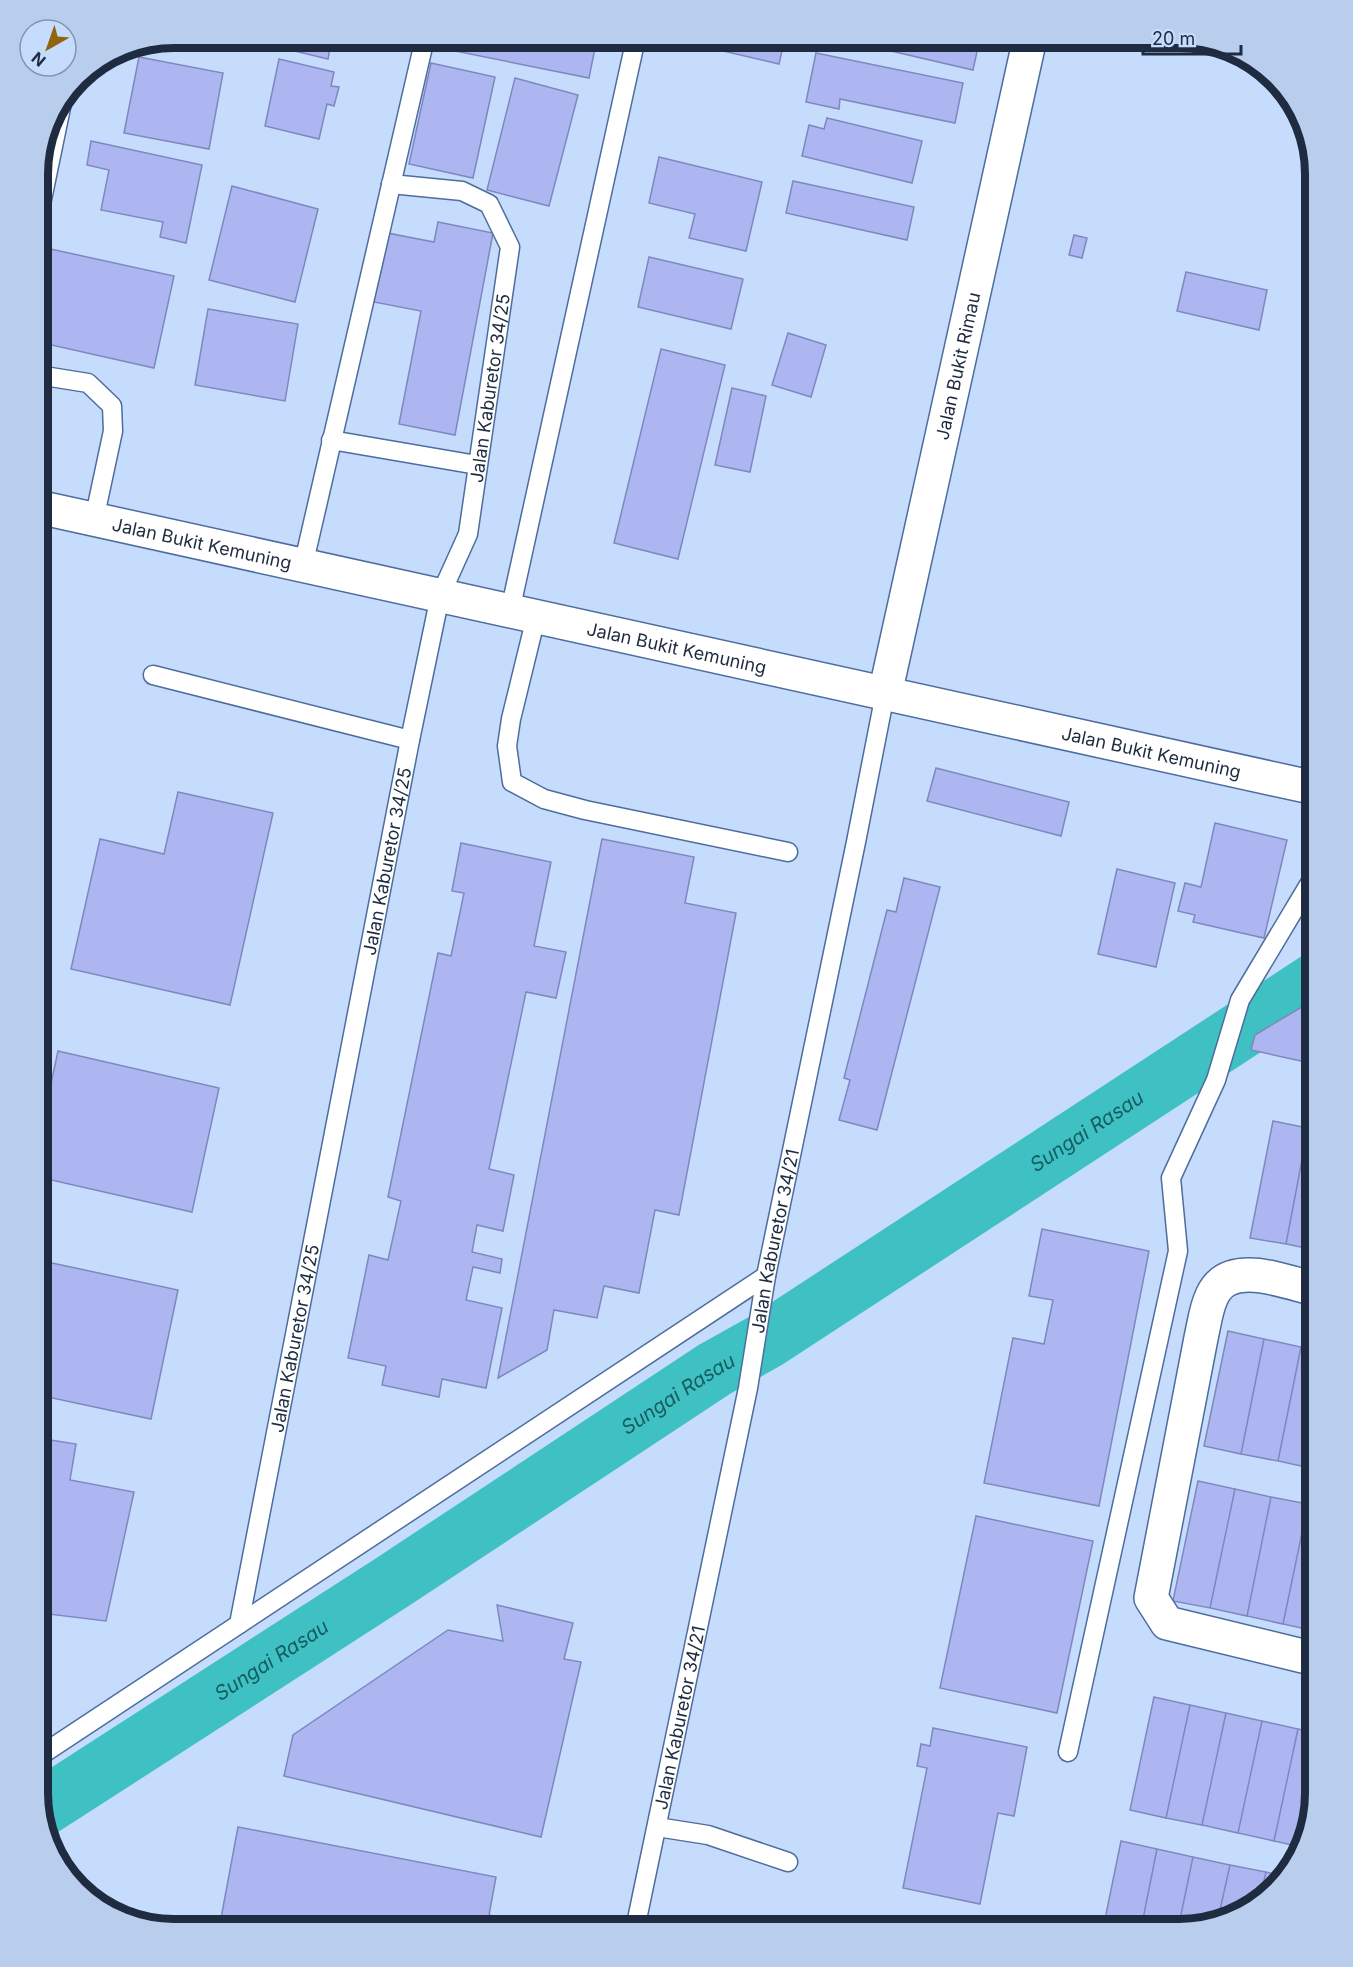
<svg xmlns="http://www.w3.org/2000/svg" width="1353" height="1967" font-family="Inter,sans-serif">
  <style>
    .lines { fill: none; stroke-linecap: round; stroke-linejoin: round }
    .river { stroke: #3fc1c4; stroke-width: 58 }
    .building { fill: #aeb6f1; stroke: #7f87bf; stroke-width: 1.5 }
    .lane-casing { stroke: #4d6d9d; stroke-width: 21 }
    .street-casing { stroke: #4d6d9d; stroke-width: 36 }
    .secondary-casing { stroke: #4d6d9d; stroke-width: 36 }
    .lane { stroke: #fff; stroke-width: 18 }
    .street { stroke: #fff; stroke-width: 33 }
    .secondary { stroke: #fff; stroke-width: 33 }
    .labels { text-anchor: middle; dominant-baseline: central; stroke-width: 4.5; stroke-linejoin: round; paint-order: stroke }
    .street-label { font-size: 18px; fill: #1e2b40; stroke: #c6dcfc }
    .water-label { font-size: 20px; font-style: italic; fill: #165d60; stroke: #c6dcfc }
    .rim { fill: none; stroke: #1e2b40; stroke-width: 8 }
  </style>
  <rect width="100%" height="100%" fill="#c6dcfc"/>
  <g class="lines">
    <path class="river" id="s1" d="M 42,1808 L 391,1583 L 715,1369 L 767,1340 L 1315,982"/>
  </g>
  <path class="building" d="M 174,38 L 231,38 L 229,50 L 166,39 Z
    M 288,38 L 332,38 L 328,59 L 286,49 Z
    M 442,38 L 597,38 L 589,78 L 440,48 Z
    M 667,38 L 785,38 L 779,64 Z
    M 835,38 L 980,38 L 973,70 Z
    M 816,53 L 963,83 L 955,123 L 840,99 L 839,109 L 806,102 Z
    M 139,57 L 223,73 L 209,149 L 124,133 Z
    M 279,59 L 334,72 L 331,86 L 339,87 L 334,106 L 327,104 L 319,139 L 265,126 Z
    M 431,63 L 495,77 L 473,178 L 409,164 Z
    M 515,78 L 578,95 L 549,206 L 487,190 Z
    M 827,118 L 922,141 L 912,183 L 802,156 L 809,125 L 824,129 Z
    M 91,141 L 202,165 L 186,243 L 160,237 L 163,222 L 101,210 L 109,170 L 87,165 Z
    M 659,157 L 762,182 L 746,251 L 689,238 L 695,214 L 649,203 Z
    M 793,181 L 914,207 L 907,240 L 786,213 Z
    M 232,186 L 318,209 L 295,302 L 209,280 Z
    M 438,222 L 493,233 L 455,435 L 399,424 L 421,311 L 369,301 L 382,232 L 434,242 Z
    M 1074,235 L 1087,238 L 1082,258 L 1069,255 Z
    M 46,248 L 174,276 L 154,368 L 38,342 L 38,286 Z
    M 649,257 L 743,279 L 731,329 L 638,307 Z
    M 1186,272 L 1267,290 L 1259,330 L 1177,311 Z
    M 208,309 L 298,324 L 285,401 L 195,385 Z
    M 788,333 L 826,345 L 811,397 L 772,385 Z
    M 661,349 L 725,365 L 678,559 L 614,543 Z
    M 732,388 L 766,396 L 750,472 L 715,465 Z
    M 936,768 L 1069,802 L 1061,836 L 927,801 Z
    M 178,792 L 273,813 L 230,1005 L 71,969 L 100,839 L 164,854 Z
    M 1215,823 L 1287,840 L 1264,938 L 1193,922 L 1195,915 L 1178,911 L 1185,883 L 1201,887 Z
    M 602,839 L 694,857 L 685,903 L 736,913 L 679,1215 L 655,1210 L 639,1293 L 604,1286 L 597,1318 L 554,1310 L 547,1350 L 498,1378 Z
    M 461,843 L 551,862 L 534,946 L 566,952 L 556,998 L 526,992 L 489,1169 L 514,1175 L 503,1231 L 477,1225 L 472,1252 L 502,1259 L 500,1273 L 473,1267 L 466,1300 L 502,1308 L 486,1388 L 442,1379 L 439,1397 L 382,1385 L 386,1366 L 348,1358 L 369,1255 L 388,1260 L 401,1201 L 388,1197 L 438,953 L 451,956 L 464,893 L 452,891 Z
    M 1117,869 L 1175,883 L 1156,967 L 1098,954 Z
    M 904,878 L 940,887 L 877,1130 L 839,1120 L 850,1080 L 844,1078 L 887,910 L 896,912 Z
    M 1315,999 L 1315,1064 L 1251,1050 L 1255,1035 Z
    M 58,1051 L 219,1088 L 192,1212 L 38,1177 L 38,1144 Z
    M 1273,1121 L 1308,1128 L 1286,1244 L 1250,1238 Z
    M 1308,1128 L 1315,1130 L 1315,1250 L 1286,1244 Z
    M 1042,1229 L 1149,1251 L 1099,1506 L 984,1483 L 1013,1338 L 1044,1344 L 1053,1300 L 1029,1296 Z
    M 38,1260 L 178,1290 L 151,1419 L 38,1395 Z
    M 1228,1331 L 1264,1339 L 1241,1454 L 1204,1446 Z
    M 1264,1339 L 1301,1347 L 1278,1461 L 1241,1454 Z
    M 1301,1347 L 1315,1350 L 1315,1469 L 1278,1461 Z
    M 38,1438 L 76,1444 L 70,1480 L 134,1492 L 106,1621 L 49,1614 L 44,1657 L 38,1661 Z
    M 1198,1481 L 1235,1489 L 1210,1608 L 1173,1601 Z
    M 1235,1489 L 1271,1497 L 1247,1616 L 1210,1608 Z
    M 1271,1497 L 1308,1504 L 1283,1624 L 1247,1616 Z
    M 1308,1504 L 1315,1506 L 1315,1631 L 1283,1624 Z
    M 976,1516 L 1093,1541 L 1057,1713 L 940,1688 Z
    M 497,1605 L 573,1623 L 564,1659 L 581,1662 L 541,1837 L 284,1776 L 293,1735 L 448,1630 L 503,1641 Z
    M 1154,1697 L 1190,1705 L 1166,1818 L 1130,1810 Z
    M 1190,1705 L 1226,1713 L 1202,1825 L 1166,1818 Z
    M 1226,1713 L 1262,1721 L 1238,1833 L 1202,1825 Z
    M 1262,1721 L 1298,1729 L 1274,1841 L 1238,1833 Z
    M 933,1728 L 1027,1747 L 1014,1816 L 998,1813 L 980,1904 L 903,1888 L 927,1768 L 917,1766 L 921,1744 L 930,1746 Z
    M 1298,1729 L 1315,1733 L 1315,1794 L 1301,1847 L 1274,1841 Z
    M 238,1827 L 496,1877 L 489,1915 L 525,1922 L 523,1929 L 219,1929 Z
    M 1121,1841 L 1157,1849 L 1141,1929 L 1103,1929 Z
    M 1157,1849 L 1193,1857 L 1178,1929 L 1141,1929 Z
    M 1193,1857 L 1230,1865 L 1218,1919 L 1178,1929 Z
    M 1230,1865 L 1266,1872 L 1260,1898 L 1247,1911 L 1218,1919 Z
    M 1266,1872 L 1283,1876 L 1260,1898 Z"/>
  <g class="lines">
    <g class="lane-casing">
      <g id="lane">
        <path d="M 38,219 L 63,98"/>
        <path d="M 38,375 L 88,383 L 112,406 L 113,431 L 94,520"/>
        <path d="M 331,440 L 477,465"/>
        <path d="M 303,566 L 425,38"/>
        <path d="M 510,611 L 636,38"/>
        <path d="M 536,617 L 511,719 L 507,746 L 512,782 L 544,799 L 585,810 L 788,852"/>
        <path d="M 153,675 L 410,740"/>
        <path id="s2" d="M 239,1624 L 410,740 L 440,596 L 468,534 L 510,247 L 489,204 L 462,191 L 391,184"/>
        <path d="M 1068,1752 L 1178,1251 L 1171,1178 L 1216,1080 L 1240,1000 L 1313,878 L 1315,869"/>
        <path d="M 38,1757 L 766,1276"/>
        <path d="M 657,1827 L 708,1835 L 788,1862"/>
        <path id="s3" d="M 635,1929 L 748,1388 L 766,1276 L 856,842 L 885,694"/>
      </g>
    </g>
    <g class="street-casing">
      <path id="street" d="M 1315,1659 L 1167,1623 L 1151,1598 L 1201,1338 C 1204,1325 1206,1308 1212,1296 C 1229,1258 1285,1282 1315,1289"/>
    </g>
    <g class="secondary-casing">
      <g id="secondary">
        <path id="s4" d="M 38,507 L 1315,788"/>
        <path id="s5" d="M 885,694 L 1030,38"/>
      </g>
    </g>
    <use href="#lane" class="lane"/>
    <use href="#street" class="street"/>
    <use href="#secondary" class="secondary"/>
  </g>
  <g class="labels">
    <g class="street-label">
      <text stroke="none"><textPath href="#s5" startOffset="336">Jalan Bukit Rimau</textPath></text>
      <text stroke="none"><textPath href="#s2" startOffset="1263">Jalan Kaburetor 34/25</textPath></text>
      <text stroke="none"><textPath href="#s4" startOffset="168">Jalan Bukit Kemuning</textPath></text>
      <text stroke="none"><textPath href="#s4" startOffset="654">Jalan Bukit Kemuning</textPath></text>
      <text stroke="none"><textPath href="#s4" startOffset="1140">Jalan Bukit Kemuning</textPath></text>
      <text stroke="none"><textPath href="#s2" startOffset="777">Jalan Kaburetor 34/25</textPath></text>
      <text stroke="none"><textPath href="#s3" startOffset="702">Jalan Kaburetor 34/21</textPath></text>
      <text stroke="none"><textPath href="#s2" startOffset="291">Jalan Kaburetor 34/25</textPath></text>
      <text stroke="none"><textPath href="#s3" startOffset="216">Jalan Kaburetor 34/21</textPath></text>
    </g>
    <g class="water-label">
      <text stroke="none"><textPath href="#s1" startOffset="1245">Sungai Rasau</textPath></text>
      <text stroke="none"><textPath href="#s1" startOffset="759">Sungai Rasau</textPath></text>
      <text stroke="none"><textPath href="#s1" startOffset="273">Sungai Rasau</textPath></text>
    </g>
  </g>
  <path d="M0 0H1353V1967H0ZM174 48H1179A126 126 0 0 1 1305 174V1793A126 126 0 0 1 1179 1919H174A126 126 0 0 1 48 1793V174A126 126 0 0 1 174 48Z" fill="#b9ceed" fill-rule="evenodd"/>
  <path class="rim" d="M174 48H1179A126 126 0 0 1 1305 174V1793A126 126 0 0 1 1179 1919H174A126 126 0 0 1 48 1793V174A126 126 0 0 1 174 48Z"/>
  <g transform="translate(48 48) rotate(220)"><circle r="28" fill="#c6dcfc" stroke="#8395b1" stroke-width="1.5"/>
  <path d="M0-4.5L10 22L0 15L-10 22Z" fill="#90650d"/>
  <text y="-9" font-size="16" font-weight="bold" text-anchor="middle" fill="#1e2b40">N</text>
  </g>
  <path d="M1143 45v9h98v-9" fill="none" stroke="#1e2b40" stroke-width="3"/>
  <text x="1152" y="45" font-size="18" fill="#1e2b40" stroke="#c6dcfc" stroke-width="4.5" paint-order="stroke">20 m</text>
</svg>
